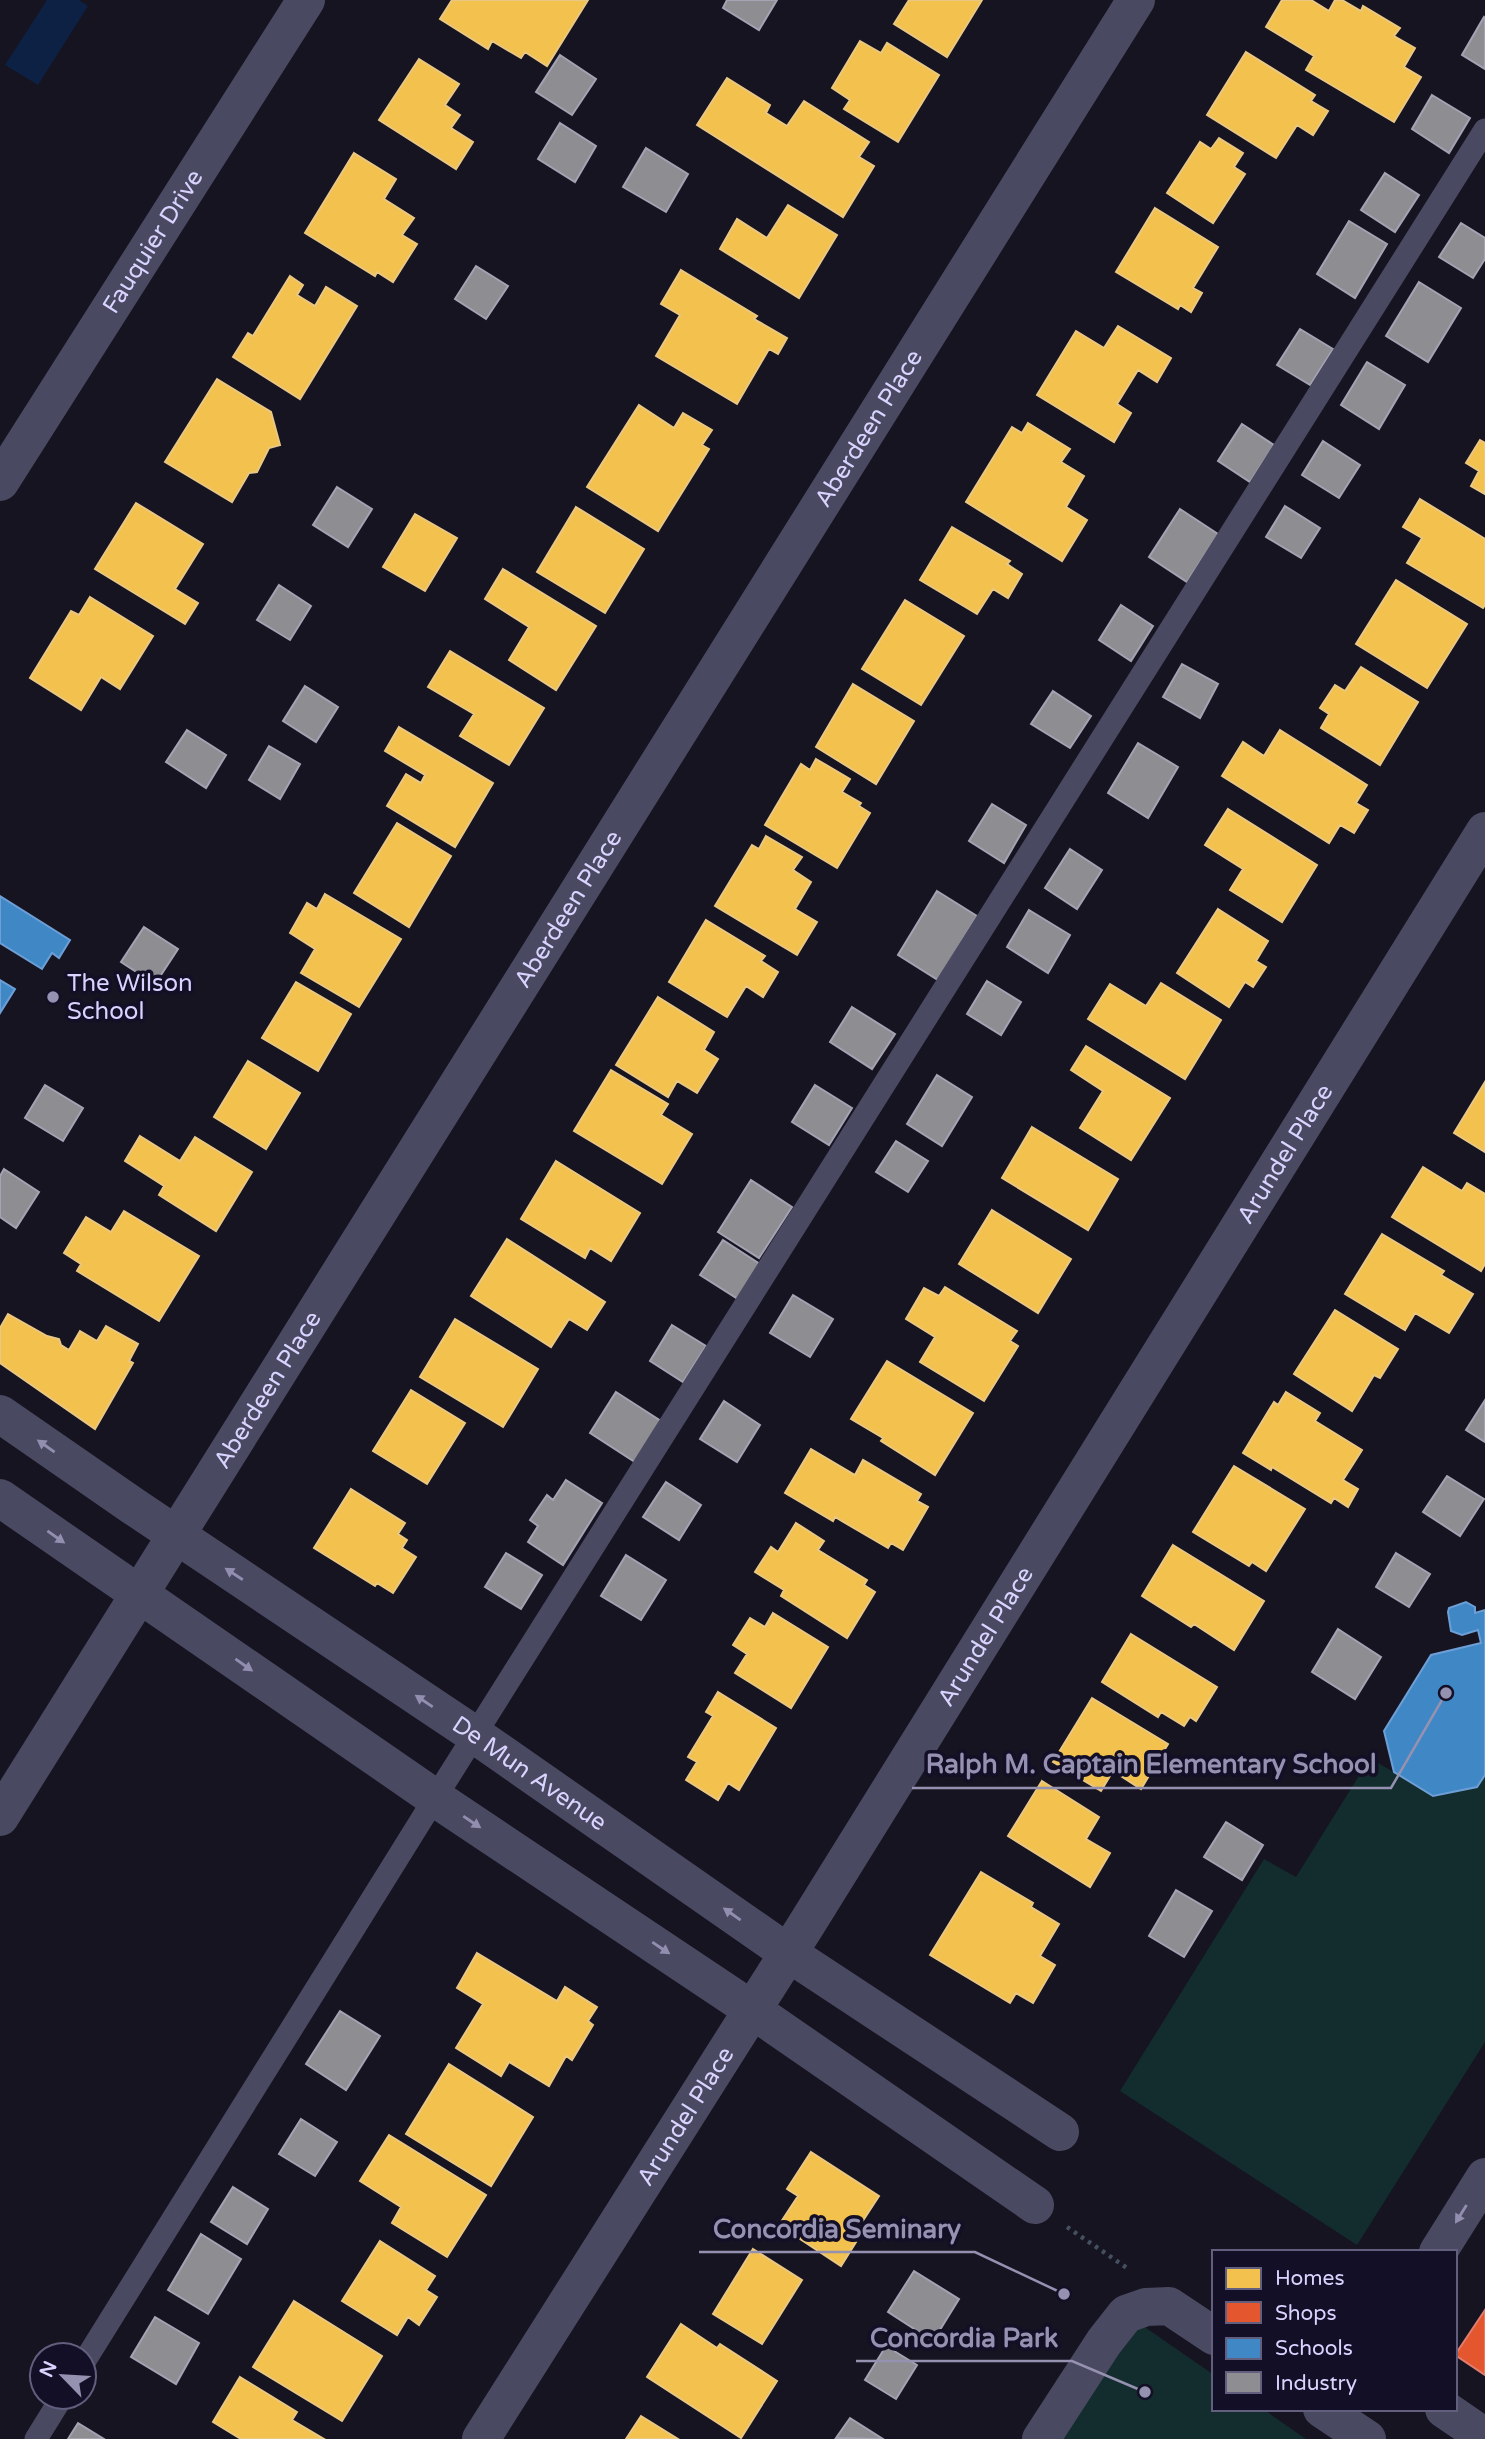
<svg xmlns="http://www.w3.org/2000/svg" width="1485" height="2439" font-family="'Varela Round',sans-serif">
  <style>
    .green { fill: #132c2d }
    .water { fill: #0d2144 }
    .homes { fill: #f2c14e; stroke: #eac783; stroke-width: 2 }
    .shops { fill: #e4572e; stroke: #e17c6d; stroke-width: 2 }
    .schools { fill: #3f88c5; stroke: #6d9fd6; stroke-width: 2 }
    .industry { fill: #8d8d92; stroke: #a4a2b3; stroke-width: 2 }
    .lines { fill: none; stroke-linecap: round; stroke-linejoin: round }
    .path { stroke: #44505f; stroke-width: 4.5; stroke-dasharray: 3.5 5; stroke-linecap: butt }
    .lane { stroke: #4a4962; stroke-width: 23 }
    .street { stroke: #4a4962; stroke-width: 38 }
    .oneway { fill: #928eb0 }
    .poi-dot { fill: #9591b1; stroke: #130f26; stroke-width: 2.5 }
    .labels { text-anchor: middle; dominant-baseline: central; stroke-width: 7; stroke-linejoin: round; paint-order: stroke }
    .street-label { font-size: 24px; fill: #d9d4ff; stroke: #130f26 }
    .poi-label { font-size: 24px; fill: #d9d4ff; stroke: #130f26; text-anchor: start }
    .leader { fill: none; stroke: #9591b1; stroke-width: 2.5 }
    .callout-dot { fill: #9591b1; stroke: #130f26; stroke-width: 2.5 }
    .callout-label { font-size: 26px; text-anchor: middle; font-weight: bold; fill: #9591b1; stroke: #130f26; stroke-width: 7; stroke-linejoin: round; paint-order: stroke }
  </style>
  <rect width="100%" height="100%" fill="#161421"/>
  <path class="green" d="M 1370,1758 L 1433,1796 L 1477,1787 L 1485,1775 L 1485,2042 L 1357,2245 L 1120,2091 L 1264,1859 L 1296,1877 Z
    M 1126,2314 L 1214,2375 L 1214,2409 L 1263,2409 L 1306,2439 L 1045,2439 Z"/>
  <path class="water" d="M 47,0 L 79,0 L 88,6 L 38,85 L 5,65 Z"/>
  <path class="homes" d="M 452,0 L 588,0 L 547,66 L 525,52 L 521,58 L 492,41 L 488,49 L 440,19 Z
    M 909,0 L 982,0 L 947,57 L 894,24 Z
    M 1282,0 L 1311,0 L 1329,11 L 1335,0 L 1342,0 L 1361,11 L 1363,6 L 1400,28 L 1394,36 L 1415,48 L 1404,67 L 1421,77 L 1394,122 L 1306,70 L 1314,56 L 1266,27 Z
    M 860,41 L 881,53 L 887,43 L 939,75 L 898,142 L 844,109 L 850,100 L 832,88 Z
    M 1246,52 L 1315,95 L 1311,101 L 1328,111 L 1313,135 L 1297,125 L 1276,158 L 1207,115 Z
    M 419,59 L 459,84 L 445,105 L 460,115 L 451,128 L 473,142 L 456,169 L 379,120 Z
    M 727,78 L 770,105 L 766,113 L 787,126 L 804,101 L 869,142 L 859,157 L 874,166 L 843,217 L 697,125 Z
    M 1219,138 L 1243,153 L 1234,167 L 1245,174 L 1213,223 L 1167,193 L 1200,142 L 1211,149 Z
    M 354,153 L 396,179 L 384,199 L 414,218 L 402,235 L 417,244 L 393,282 L 377,272 L 375,276 L 305,233 Z
    M 788,205 L 837,235 L 799,298 L 720,249 L 737,219 L 767,238 Z
    M 1155,208 L 1218,247 L 1193,288 L 1202,293 L 1191,312 L 1180,305 L 1178,309 L 1116,272 Z
    M 681,270 L 757,316 L 754,319 L 787,338 L 778,354 L 769,349 L 737,404 L 656,356 L 680,315 L 661,304 Z
    M 290,276 L 303,285 L 297,295 L 315,306 L 326,287 L 357,306 L 300,399 L 233,357 L 248,333 L 253,336 Z
    M 1118,326 L 1171,358 L 1157,382 L 1138,370 L 1117,404 L 1131,413 L 1114,442 L 1037,395 L 1076,331 L 1104,348 Z
    M 217,379 L 271,412 L 280,445 L 269,448 L 257,472 L 249,473 L 232,502 L 165,462 Z
    M 639,405 L 674,428 L 683,413 L 712,430 L 702,445 L 709,449 L 658,531 L 587,487 Z
    M 1028,423 L 1070,449 L 1061,462 L 1084,476 L 1066,507 L 1087,520 L 1062,561 L 966,502 L 1012,427 L 1022,433 Z
    M 1480,440 L 1485,443 L 1485,494 L 1471,486 L 1479,471 L 1466,463 Z
    M 1420,499 L 1485,539 L 1485,605 L 1483,608 L 1407,563 L 1422,538 L 1403,527 Z
    M 136,503 L 203,544 L 175,589 L 198,603 L 185,624 L 95,569 Z
    M 576,507 L 644,549 L 605,613 L 537,572 Z
    M 415,514 L 457,538 L 425,591 L 383,567 Z
    M 952,527 L 1010,561 L 1007,564 L 1022,574 L 1008,598 L 993,589 L 977,614 L 920,580 Z
    M 503,569 L 596,626 L 556,690 L 509,660 L 529,627 L 485,599 Z
    M 1396,580 L 1467,624 L 1427,688 L 1356,644 Z
    M 90,597 L 153,636 L 120,689 L 101,677 L 81,710 L 30,678 L 71,611 L 79,615 Z
    M 905,600 L 964,636 L 921,705 L 862,669 Z
    M 450,651 L 544,708 L 509,765 L 460,736 L 474,714 L 428,687 Z
    M 1361,667 L 1418,702 L 1380,765 L 1321,728 L 1329,714 L 1320,708 L 1335,685 L 1345,691 Z
    M 853,684 L 914,721 L 876,784 L 816,747 Z
    M 399,727 L 493,783 L 455,847 L 387,806 L 406,774 L 421,783 L 425,775 L 385,751 Z
    M 1280,730 L 1367,785 L 1356,803 L 1368,810 L 1354,833 L 1340,825 L 1329,843 L 1222,776 L 1243,742 L 1264,756 Z
    M 816,759 L 850,779 L 842,792 L 861,803 L 859,806 L 870,813 L 837,868 L 765,825 L 801,764 L 810,770 Z
    M 1228,809 L 1317,865 L 1282,922 L 1230,890 L 1243,869 L 1205,845 Z
    M 397,823 L 451,856 L 409,927 L 354,893 Z
    M 766,836 L 802,857 L 793,870 L 811,882 L 795,909 L 817,922 L 797,955 L 715,906 L 752,845 L 759,849 Z
    M 325,894 L 401,939 L 359,1007 L 301,973 L 315,949 L 290,933 L 307,903 L 317,909 Z
    M 1218,909 L 1268,941 L 1256,961 L 1266,967 L 1253,987 L 1245,982 L 1229,1007 L 1177,973 Z
    M 706,920 L 765,956 L 761,961 L 778,972 L 763,997 L 746,986 L 727,1017 L 669,982 Z
    M 296,982 L 351,1014 L 318,1071 L 262,1038 Z
    M 1161,983 L 1221,1020 L 1185,1079 L 1088,1019 L 1110,984 L 1146,1006 Z
    M 658,997 L 714,1032 L 704,1050 L 718,1059 L 697,1093 L 677,1081 L 668,1097 L 616,1065 Z
    M 1086,1046 L 1170,1098 L 1131,1160 L 1080,1128 L 1103,1091 L 1071,1070 Z
    M 248,1061 L 300,1093 L 266,1149 L 214,1117 Z
    M 611,1070 L 668,1104 L 661,1115 L 692,1134 L 662,1184 L 574,1131 Z
    M 1485,1082 L 1485,1152 L 1454,1133 Z
    M 1032,1127 L 1118,1179 L 1088,1230 L 1002,1178 Z
    M 140,1136 L 180,1161 L 195,1137 L 252,1172 L 216,1231 L 159,1195 L 164,1186 L 125,1161 Z
    M 556,1161 L 640,1213 L 611,1261 L 590,1248 L 585,1258 L 521,1219 Z
    M 1423,1167 L 1462,1191 L 1467,1183 L 1485,1194 L 1485,1264 L 1481,1271 L 1392,1217 Z
    M 992,1210 L 1071,1259 L 1038,1313 L 959,1264 Z
    M 124,1211 L 199,1256 L 159,1321 L 77,1271 L 81,1264 L 64,1253 L 86,1217 L 111,1232 Z
    M 1382,1234 L 1444,1271 L 1441,1275 L 1473,1294 L 1449,1333 L 1415,1313 L 1405,1330 L 1345,1294 Z
    M 507,1239 L 605,1302 L 587,1330 L 569,1319 L 551,1347 L 471,1296 Z
    M 945,1287 L 1017,1331 L 1010,1341 L 1018,1346 L 984,1401 L 920,1362 L 935,1337 L 906,1319 L 924,1288 L 939,1296 Z
    M 1335,1310 L 1398,1349 L 1380,1378 L 1374,1375 L 1352,1411 L 1294,1374 Z
    M 8,1314 L 47,1336 L 59,1339 L 61,1345 L 69,1350 L 80,1331 L 97,1341 L 106,1326 L 138,1344 L 129,1361 L 133,1363 L 95,1429 L 0,1363 L 0,1328 Z
    M 455,1319 L 538,1369 L 503,1427 L 420,1377 Z
    M 887,1361 L 973,1413 L 935,1475 L 881,1441 L 883,1438 L 851,1419 Z
    M 411,1390 L 465,1423 L 427,1484 L 373,1451 Z
    M 1286,1392 L 1320,1413 L 1315,1421 L 1362,1450 L 1343,1480 L 1358,1489 L 1348,1507 L 1334,1498 L 1331,1503 L 1272,1467 L 1271,1470 L 1243,1453 L 1274,1402 L 1278,1405 Z
    M 811,1449 L 855,1475 L 863,1460 L 921,1494 L 917,1501 L 928,1507 L 903,1550 L 891,1543 L 888,1548 L 835,1517 L 833,1521 L 785,1493 Z
    M 1234,1466 L 1305,1509 L 1266,1571 L 1252,1562 L 1249,1566 L 1193,1532 Z
    M 351,1489 L 405,1523 L 398,1534 L 407,1540 L 402,1548 L 416,1557 L 393,1593 L 377,1583 L 375,1586 L 314,1548 Z
    M 796,1523 L 824,1541 L 818,1550 L 867,1580 L 864,1585 L 875,1592 L 847,1638 L 781,1596 L 784,1590 L 755,1572 L 771,1547 L 778,1552 Z
    M 1173,1545 L 1264,1601 L 1234,1650 L 1194,1624 L 1191,1627 L 1142,1596 Z
    M 773,1613 L 828,1647 L 791,1708 L 735,1673 L 747,1654 L 733,1645 L 750,1618 L 765,1627 Z
    M 1131,1634 L 1217,1687 L 1196,1721 L 1190,1717 L 1184,1726 L 1161,1712 L 1158,1717 L 1102,1682 Z
    M 718,1692 L 776,1728 L 739,1790 L 728,1783 L 718,1800 L 686,1780 L 697,1762 L 688,1757 L 713,1716 L 706,1712 Z
    M 1092,1698 L 1168,1744 L 1141,1789 L 1113,1771 L 1101,1791 L 1053,1762 Z
    M 1042,1781 L 1099,1817 L 1086,1839 L 1110,1853 L 1090,1887 L 1008,1836 Z
    M 981,1872 L 1033,1903 L 1031,1907 L 1059,1924 L 1040,1956 L 1055,1965 L 1033,2003 L 1016,1993 L 1010,2003 L 930,1955 Z
    M 477,1953 L 557,2001 L 565,1987 L 597,2007 L 588,2021 L 593,2025 L 572,2060 L 566,2056 L 549,2086 L 509,2062 L 501,2076 L 456,2048 L 483,2004 L 457,1988 Z
    M 449,2064 L 533,2117 L 491,2186 L 406,2134 Z
    M 389,2135 L 486,2195 L 447,2257 L 392,2223 L 401,2207 L 360,2181 Z
    M 811,2152 L 879,2196 L 851,2239 L 856,2242 L 841,2266 L 779,2225 L 798,2196 L 787,2189 Z
    M 380,2241 L 435,2276 L 426,2290 L 437,2297 L 419,2325 L 408,2317 L 397,2335 L 342,2301 Z
    M 753,2249 L 802,2280 L 762,2344 L 713,2314 Z
    M 294,2301 L 382,2356 L 342,2421 L 253,2367 Z
    M 681,2324 L 717,2348 L 720,2344 L 777,2381 L 741,2438 L 647,2377 Z
    M 240,2377 L 297,2412 L 292,2420 L 324,2439 L 241,2439 L 213,2422 Z
    M 641,2416 L 678,2439 L 626,2439 Z"/>
  <path class="shops" d="M 1485,2310 L 1485,2375 L 1455,2355 Z"/>
  <path class="schools" d="M 0,896 L 70,940 L 59,958 L 52,953 L 42,969 L 0,943 Z
    M 0,980 L 15,989 L 0,1013 Z
    M 1466,1602 L 1475,1607 L 1475,1613 L 1485,1610 L 1485,1775 L 1477,1787 L 1433,1796 L 1394,1772 L 1384,1731 L 1431,1655 L 1481,1643 L 1478,1630 L 1462,1635 L 1451,1631 L 1448,1612 L 1449,1608 Z"/>
  <path class="industry" d="M 727,0 L 777,0 L 759,30 L 723,8 Z
    M 1484,17 L 1485,18 L 1485,69 L 1462,55 Z
    M 560,55 L 596,79 L 572,115 L 536,92 Z
    M 1432,95 L 1470,118 L 1449,153 L 1412,129 Z
    M 560,123 L 596,146 L 575,182 L 538,159 Z
    M 646,148 L 688,174 L 666,212 L 623,187 Z
    M 1385,173 L 1419,195 L 1395,232 L 1361,210 Z
    M 1349,221 L 1387,244 L 1355,298 L 1317,274 Z
    M 1461,223 L 1485,238 L 1485,259 L 1473,278 L 1439,257 Z
    M 476,266 L 508,286 L 486,319 L 455,299 Z
    M 1419,282 L 1461,308 L 1428,362 L 1386,336 Z
    M 1300,329 L 1333,349 L 1310,385 L 1277,365 Z
    M 1367,362 L 1405,385 L 1379,429 L 1341,405 Z
    M 1242,424 L 1274,445 L 1250,482 L 1218,461 Z
    M 1323,441 L 1360,465 L 1339,498 L 1302,475 Z
    M 337,487 L 372,509 L 348,547 L 313,525 Z
    M 1285,506 L 1320,528 L 1301,558 L 1266,537 Z
    M 1180,509 L 1218,534 L 1187,582 L 1149,557 Z
    M 279,585 L 311,606 L 290,640 L 257,620 Z
    M 1121,605 L 1153,626 L 1131,661 L 1099,640 Z
    M 1182,664 L 1218,684 L 1200,718 L 1163,697 Z
    M 305,686 L 338,707 L 316,742 L 283,721 Z
    M 1053,691 L 1091,716 L 1070,748 L 1031,724 Z
    M 187,730 L 226,755 L 206,788 L 166,762 Z
    M 1138,743 L 1178,767 L 1148,818 L 1108,793 Z
    M 269,746 L 300,764 L 280,799 L 249,780 Z
    M 992,804 L 1026,825 L 1004,863 L 969,841 Z
    M 1070,849 L 1102,870 L 1077,909 L 1045,888 Z
    M 937,891 L 977,916 L 938,980 L 898,955 Z
    M 1029,910 L 1070,935 L 1048,973 L 1007,947 Z
    M 144,927 L 178,949 L 155,984 L 121,962 Z
    M 987,981 L 1021,1002 L 1001,1035 L 967,1014 Z
    M 852,1007 L 895,1034 L 872,1069 L 830,1042 Z
    M 937,1075 L 972,1097 L 942,1146 L 907,1124 Z
    M 45,1085 L 83,1108 L 63,1141 L 25,1118 Z
    M 815,1085 L 852,1108 L 829,1145 L 792,1122 Z
    M 896,1141 L 928,1161 L 908,1192 L 876,1172 Z
    M 4,1169 L 39,1192 L 16,1228 L 0,1217 L 0,1176 Z
    M 751,1180 L 792,1207 L 759,1258 L 718,1232 Z
    M 723,1240 L 760,1264 L 738,1299 L 700,1275 Z
    M 793,1295 L 833,1319 L 810,1357 L 770,1333 Z
    M 672,1325 L 706,1346 L 683,1382 L 650,1361 Z
    M 616,1392 L 661,1421 L 635,1462 L 590,1433 Z
    M 1485,1400 L 1485,1442 L 1466,1430 Z
    M 724,1401 L 760,1425 L 737,1462 L 700,1439 Z
    M 1447,1476 L 1484,1499 L 1460,1536 L 1423,1512 Z
    M 566,1480 L 602,1503 L 563,1565 L 528,1542 L 538,1526 L 530,1520 L 547,1495 L 553,1500 Z
    M 666,1482 L 701,1505 L 679,1540 L 643,1517 Z
    M 506,1553 L 542,1575 L 521,1609 L 485,1587 Z
    M 1396,1553 L 1430,1574 L 1409,1607 L 1376,1587 Z
    M 626,1555 L 666,1580 L 641,1620 L 601,1596 Z
    M 1338,1629 L 1381,1657 L 1355,1699 L 1312,1672 Z
    M 1226,1822 L 1263,1845 L 1242,1880 L 1204,1857 Z
    M 1176,1890 L 1212,1911 L 1184,1957 L 1149,1936 Z
    M 340,2011 L 380,2036 L 346,2090 L 306,2064 Z
    M 301,2119 L 337,2142 L 315,2176 L 279,2154 Z
    M 233,2187 L 268,2209 L 247,2244 L 211,2222 Z
    M 201,2234 L 241,2259 L 208,2314 L 168,2290 Z
    M 914,2271 L 959,2299 L 933,2341 L 888,2312 Z
    M 155,2317 L 199,2343 L 176,2384 L 131,2357 Z
    M 886,2346 L 917,2365 L 896,2399 L 865,2380 Z
    M 850,2418 L 883,2439 L 836,2438 Z
    M 78,2423 L 104,2439 L 68,2439 Z"/>
  <g class="lines">
    <path class="path" d="M 1067,2227 L 1130,2270"/>
    <path class="lane" d="M 84,2362 L 435,1798 L 1485,130
      M 36,2439 L 62,2397"/>
    <g class="street">
      <path id="s1" d="M 0,482 L 306,0"/>
      <path id="s2" d="M 0,1414 L 133,1506 L 475,1735 L 788,1953 L 1060,2132"/>
      <path d="M 0,1498 L 435,1798 L 751,2009 L 1035,2205"/>
      <path id="s3" d="M 0,1817 L 1136,0"/>
      <path d="M 1438,2252 L 1485,2177"/>
      <path d="M 1322,2409 L 1367,2439"/>
      <path d="M 1444,2409 L 1485,2437"/>
      <path id="s4" d="M 481,2439 L 808,1922 L 1485,831"/>
      <path d="M 1041,2439 L 1104,2342 L 1126,2314 L 1146,2307 L 1169,2306 L 1214,2336"/>
    </g>
  </g>
  <defs><path id="oneway-solid" d="M-6-.8H1V-3.2L6.5 0L1 3.2V.8H-6Z" transform="scale(1.75)"/></defs>
  <g class="oneway">
    <use href="#oneway-solid" transform="translate(46 1446) rotate(-145)"/>
    <use href="#oneway-solid" transform="translate(56 1537) rotate(35)"/>
    <use href="#oneway-solid" transform="translate(234 1574) rotate(-147)"/>
    <use href="#oneway-solid" transform="translate(244 1665) rotate(35)"/>
    <use href="#oneway-solid" transform="translate(424 1701) rotate(-146)"/>
    <use href="#oneway-solid" transform="translate(472 1822) rotate(34)"/>
    <use href="#oneway-solid" transform="translate(732 1914) rotate(-145)"/>
    <use href="#oneway-solid" transform="translate(661 1948) rotate(34)"/>
    <use href="#oneway-solid" transform="translate(1461 2214) rotate(122)"/>
  </g>
  <circle class="poi-dot" cx="53" cy="997" r="7"/>
  <g class="labels">
    <g class="street-label">
      <text stroke="none"><textPath href="#s1" startOffset="285">Fauquier Drive</textPath></text>
      <text stroke="none"><textPath href="#s3" startOffset="1638">Aberdeen Place</textPath></text>
      <text stroke="none"><textPath href="#s3" startOffset="1071">Aberdeen Place</textPath></text>
      <text stroke="none"><textPath href="#s4" startOffset="1516">Arundel Place</textPath></text>
      <text stroke="none"><textPath href="#s3" startOffset="504">Aberdeen Place</textPath></text>
      <text stroke="none"><textPath href="#s4" startOffset="948">Arundel Place</textPath></text>
      <text stroke="none"><textPath href="#s2" startOffset="640">De Mun Avenue</textPath></text>
      <text stroke="none"><textPath href="#s4" startOffset="382">Arundel Place</textPath></text>
    </g>
    <g class="poi-label">
      <text x="67" y="983">The Wilson<tspan x="67" dy="28">School</tspan></text>
    </g>
  </g>
  <path class="leader" d="M1446 1693L1391 1788H912M1064 2294L975 2252H699M1145 2392L1072 2361H856"/>
  <g class="callout-dot">
    <circle cx="1446" cy="1693" r="7"/>
    <circle cx="1064" cy="2294" r="7"/>
    <circle cx="1145" cy="2392" r="7"/>
  </g>
  <g class="callout-label">
    <text x="1151" y="1773">Ralph M. Captain Elementary School</text>
    <text x="837" y="2238">Concordia Seminary</text>
    <text x="964" y="2347">Concordia Park</text>
  </g>
  <rect x="1212" y="2250" width="245" height="161" fill="#130f26" stroke="#625e7d" stroke-width="2"/>
  <rect x="1226" y="2268" width="35" height="21" fill="#f2c14e" stroke="#625e7d" stroke-width="2"/>
  <text x="1275" y="2285" font-size="21" fill="#d9d4ff">Homes</text>
  <rect x="1226" y="2302" width="35" height="21" fill="#e4572e" stroke="#625e7d" stroke-width="2"/>
  <text x="1275" y="2320" font-size="21" fill="#d9d4ff">Shops</text>
  <rect x="1226" y="2338" width="35" height="21" fill="#3f88c5" stroke="#625e7d" stroke-width="2"/>
  <text x="1275" y="2355" font-size="21" fill="#d9d4ff">Schools</text>
  <rect x="1226" y="2372" width="35" height="21" fill="#8d8d92" stroke="#625e7d" stroke-width="2"/>
  <text x="1275" y="2390" font-size="21" fill="#d9d4ff">Industry</text>
  <g transform="translate(63 2376) rotate(295)"><circle r="33" fill="#130f26" stroke="#625e7d" stroke-width="2"/>
  <path d="M0-5L12 26L0 18L-12 26Z" fill="#9591b1"/>
  <text y="-10" font-size="19" font-weight="bold" text-anchor="middle" fill="#d9d4ff">N</text>
  </g>
</svg>
